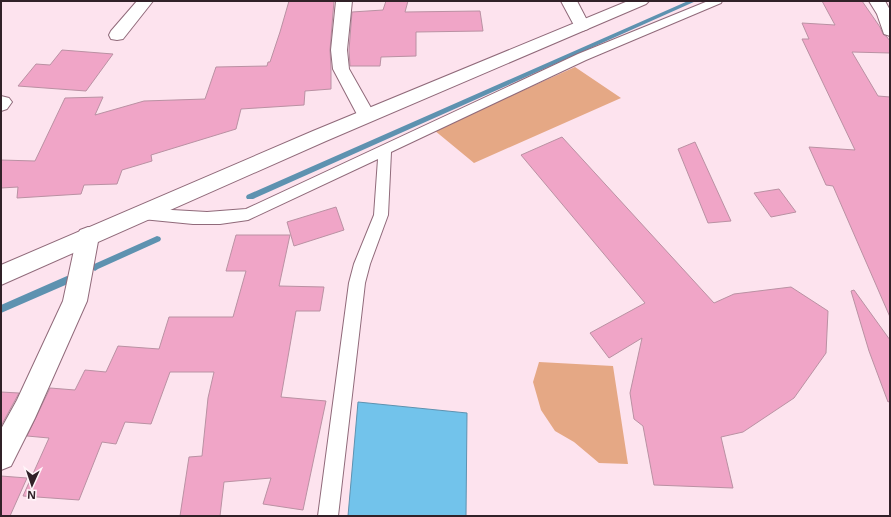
<svg xmlns="http://www.w3.org/2000/svg" width="891" height="517" font-family="'Noto Sans',sans-serif">
  <style>
    .green { fill: #e5a885 }
    .water { fill: #72c3eb; stroke: #5e92b0 }
    .lines { fill: none; stroke-linecap: round; stroke-linejoin: round }
    .stream { fill: #5e92b0; fill-rule: evenodd }
    .building { fill: #f0a5c7; stroke: #ba91a3 }
    .lane-casing { stroke: #906a7a; stroke-width: 2 }
    .street-casing { stroke: #906a7a; stroke-width: 2 }
    .secondary-casing { stroke: #906a7a; stroke-width: 2 }
    .primary-casing { stroke: #906a7a; stroke-width: 2 }
    .lane { fill: #fff; fill-rule: evenodd }
    .street { fill: #fff; fill-rule: evenodd }
    .secondary { fill: #fff; fill-rule: evenodd }
    .primary { fill: #fff; fill-rule: evenodd }
  </style>
  <rect width="100%" height="100%" fill="#fde3ee"/>
  <path class="green" d="M 575,67 L 621,98 L 474,163 L 434,130 Z
    M 539,362 L 613,366 L 628,464 L 599,463 L 574,442 L 555,431 L 541,410 L 533,382 Z"/>
  <path class="water" d="M 358,402 L 467,413 L 466,516 L 348,516 Z"/>
  <g class="lines">
    <path class="stream" d="M 688,1 L 696,1 L 253,199 L 247,199 L 246,197 L 247,195 Z
      M 157,236 L 160,237 L 161,239 L 160,241 L 98,269 L 95,271 L 92,269 L 91,267 L 92,265 Z
      M 67,276 L 70,277 L 71,280 L 70,283 L 1,313 L 1,305 Z"/>
  </g>
  <path class="building" d="M 289,1 L 334,1 L 330,50 L 331,67 L 331,89 L 305,91 L 304,105 L 241,109 L 236,129 L 151,155 L 152,161 L 122,170 L 117,184 L 84,185 L 81,194 L 17,198 L 18,187 L 1,188 L 1,160 L 35,161 L 65,98 L 103,97 L 95,115 L 144,101 L 205,99 L 216,67 L 267,66 L 268,62 L 270,62 L 280,32 Z
    M 386,1 L 408,1 L 405,12 L 480,11 L 483,31 L 416,32 L 416,56 L 381,57 L 380,66 L 350,66 L 349,50 L 352,12 L 383,10 Z
    M 822,1 L 862,1 L 880,27 L 883,34 L 887,37 L 890,41 L 890,53 L 852,52 L 878,96 L 890,97 L 890,317 L 833,186 L 826,185 L 809,147 L 855,150 L 802,39 L 809,39 L 802,23 L 835,25 Z
    M 62,50 L 113,54 L 86,91 L 18,86 L 36,64 L 50,65 Z
    M 562,137 L 714,303 L 734,294 L 791,287 L 828,311 L 826,353 L 794,398 L 743,432 L 721,437 L 733,488 L 654,485 L 643,426 L 634,419 L 630,393 L 642,338 L 609,358 L 590,333 L 645,303 L 521,155 Z
    M 695,142 L 731,221 L 708,223 L 678,149 Z
    M 779,189 L 796,212 L 771,217 L 754,193 Z
    M 336,207 L 344,230 L 294,246 L 287,222 Z
    M 236,235 L 290,235 L 279,286 L 324,287 L 320,311 L 296,311 L 281,397 L 326,401 L 303,510 L 263,504 L 271,478 L 224,482 L 220,516 L 180,516 L 189,457 L 202,456 L 208,398 L 214,372 L 170,372 L 151,424 L 125,422 L 116,444 L 102,442 L 79,500 L 23,496 L 49,438 L 27,436 L 50,388 L 75,390 L 85,370 L 106,372 L 118,346 L 159,349 L 169,317 L 233,317 L 246,271 L 226,271 Z
    M 854,290 L 890,340 L 890,401 L 888,402 L 869,351 L 851,291 Z
    M 1,392 L 19,393 L 1,426 Z
    M 1,476 L 27,478 L 10,516 L 1,516 Z"/>
  <g class="lines">
    <g class="lane-casing">
      <path id="lane" d="M 708,1 L 722,1 L 721,3 L 586,60 L 391,152 L 388,215 L 370,264 L 365,283 L 338,516 L 318,516 L 349,283 L 354,264 L 374,215 L 378,159 L 248,220 L 220,224 L 193,224 L 132,218 L 130,214 L 132,210 L 137,208 L 207,212 L 246,209 L 578,54 Z"/>
    </g>
    <g class="street-casing">
      <path id="street" d="M 137,1 L 153,1 L 123,39 L 117,40 L 111,39 L 109,35 L 111,31 Z
        M 336,1 L 352,1 L 347,50 L 349,69 L 375,115 L 372,120 L 366,121 L 360,120 L 333,69 L 331,50 Z
        M 561,1 L 577,1 L 590,26 L 588,29 L 582,31 L 576,29 Z
        M 1,96 L 9,98 L 12,102 L 7,109 L 1,111 Z
        M 88,227 L 96,230 L 99,236 L 87,301 L 35,418 L 11,466 L 1,470 L 1,429 L 17,400 L 63,301 L 77,236 L 80,230 Z"/>
    </g>
    <g class="secondary-casing">
      <path id="secondary" d="M 869,1 L 885,1 L 890,10 L 890,36 L 884,34 L 877,14 Z"/>
    </g>
    <g class="primary-casing">
      <path id="primary" d="M 628,1 L 649,1 L 646,4 L 326,141 L 1,285 L 1,265 L 313,131 Z"/>
    </g>
    <use href="#lane" class="lane"/>
    <use href="#street" class="street"/>
    <use href="#secondary" class="secondary"/>
    <use href="#primary" class="primary"/>
  </g>
  <rect width="891" height="517" fill="none" stroke="#312128" stroke-width="4"/>
  <g transform="translate(32 485) rotate(183)" stroke="#fff5f9" stroke-width="3" paint-order="stroke">
  <path d="M0-3L7 15L0 10L-7 15Z" fill="#312128"/>
  <text y="-6" font-size="11" font-weight="bold" text-anchor="middle" fill="#312128">N</text>
  </g>
</svg>
